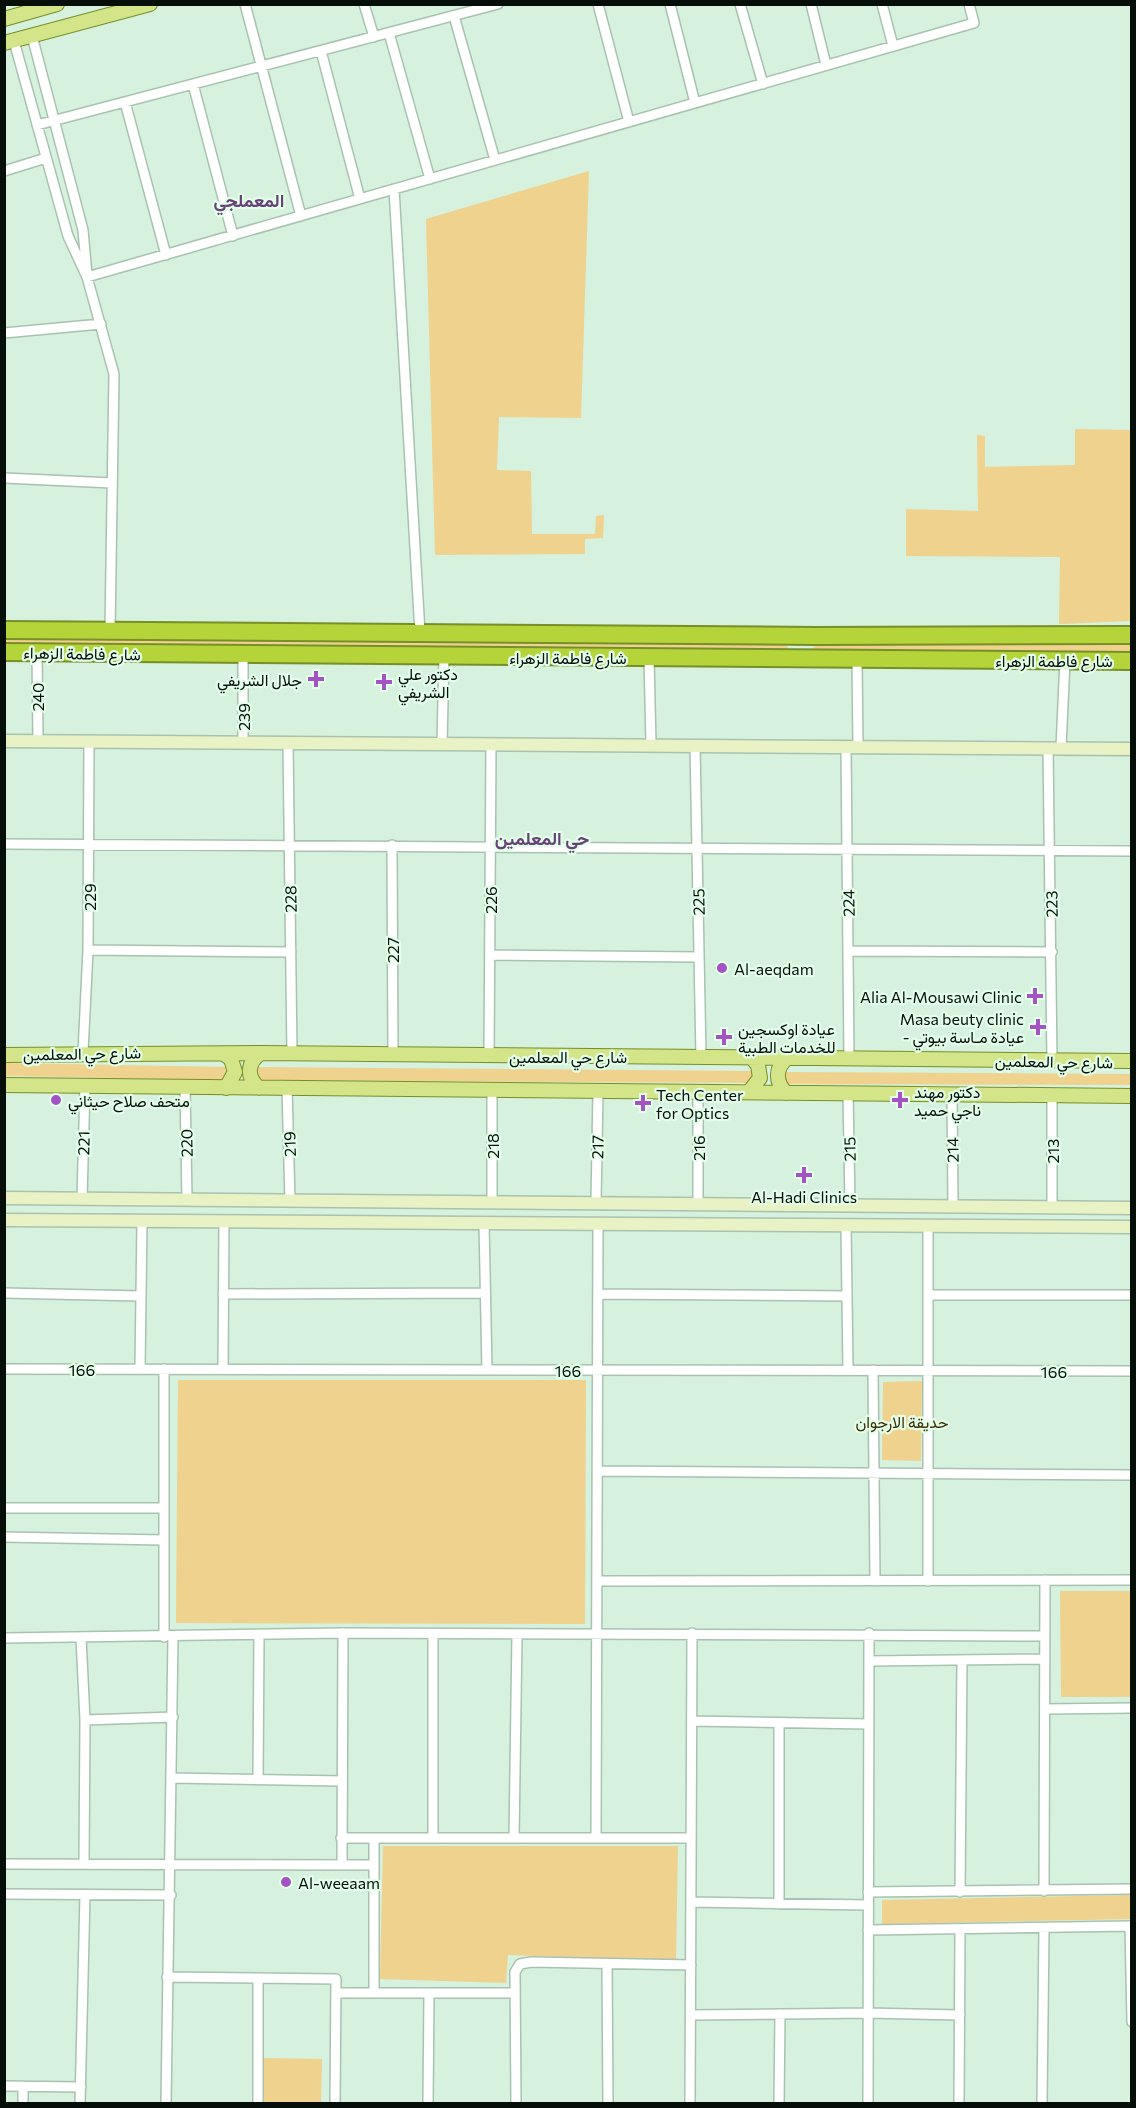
<svg xmlns="http://www.w3.org/2000/svg" width="1136" height="2108" font-family="Commissioner,Vazirmatn,sans-serif">
  <style>
    .green { fill: #eed28e }
    .lines { fill: none; stroke-linecap: round; stroke-linejoin: round }
    .street-casing { stroke: #a8c2af; stroke-width: 12 }
    .secondary-casing { stroke: #a8c2af; stroke-width: 15 }
    .primary-casing { stroke: #778f28; stroke-width: 16 }
    .highway-casing { stroke: #778f28; stroke-width: 20 }
    .street { stroke: #fff; stroke-width: 9 }
    .secondary { stroke: #e9f2c4; stroke-width: 12 }
    .primary { stroke: #d3e588; stroke-width: 14 }
    .highway { stroke: #b5d439; stroke-width: 16 }
    .poi-dot { fill: #a453c4; stroke: #e3ffea; stroke-width: 2 }
    .labels { text-anchor: middle; dominant-baseline: central; stroke-width: 4.5; stroke-linejoin: round; paint-order: stroke }
    .street-label { font-size: 16px; fill: #050e08; stroke: #e3ffea }
    .poi-label { font-size: 16px; fill: #050e08; stroke: #e3ffea; text-anchor: start }
    .park-label { font-size: 16px; fill: #3d2e04; stroke: #e3ffea }
    .neighbourhood-label { font-size: 18px; font-weight: bold; fill: #684179; stroke: #e3ffea }
  </style>
  <rect width="100%" height="100%" fill="#d6f1dd"/>
  <path class="green" d="M 589,171 L 581,418 L 499,417 L 497,470 L 531,471 L 532,534 L 595,534 L 596,516 L 604,515 L 603,538 L 585,539 L 585,554 L 435,555 L 426,219 Z
    M 1075,429 L 1131,430 L 1131,621 L 1059,624 L 1060,557 L 906,556 L 906,509 L 978,511 L 977,435 L 985,436 L 985,467 L 1075,465 Z
    M 5,637 L 785,644 L 788,648 L 787,650 L 5,647 Z
    M 816,643 L 1131,644 L 1132,654 L 812,650 Z
    M 5,1063 L 229,1067 L 229,1080 L 5,1076 Z
    M 255,1067 L 755,1071 L 755,1083 L 255,1080 Z
    M 782,1072 L 1132,1074 L 1131,1085 L 782,1084 Z
    M 178,1380 L 586,1380 L 585,1624 L 176,1623 Z
    M 922,1381 L 921,1461 L 882,1460 L 883,1382 Z
    M 1060,1591 L 1131,1591 L 1131,1697 L 1061,1697 Z
    M 383,1846 L 678,1846 L 676,1961 L 508,1955 L 506,1983 L 380,1979 Z
    M 1131,1895 L 1131,1919 L 882,1924 L 882,1900 Z
    M 263,2058 L 322,2059 L 321,2103 L 263,2103 Z"/>
  <g class="lines">
    <g class="street-casing">
      <path id="street" d="M 245,4 L 301,216
        M 364,4 L 374,37
        M 598,4 L 629,122
        M 670,4 L 695,103
        M 740,4 L 763,84
        M 811,4 L 826,65
        M 882,4 L 893,46
        M 454,16 L 495,160
        M 389,33 L 430,179
        M 32,36 L 83,230 L 87,275
        M 14,41 L 68,236 L 87,277 L 114,374 L 110,630
        M 321,51 L 360,199
        M 193,84 L 233,236
        M 125,102 L 166,255
        M 37,125 L 498,4
        M 4,171 L 46,158
        M 394,189 L 420,633
        M 87,277 L 974,23 L 969,4
        M 4,333 L 101,324
        M 4,478 L 112,483
        M 37,652 L 38,741
        M 649,658 L 651,745
        M 857,660 L 858,747
        M 243,743 L 243,654
        M 288,743 L 292,1054
        M 442,744 L 444,656
        M 695,746 L 701,1057
        M 846,747 L 849,1059
        M 1048,748 L 1052,1061
        M 1061,748 L 1065,660
        M 4,844 L 1132,851
        M 392,845 L 393,1055
        M 88,950 L 291,952
        M 848,951 L 1052,952
        M 490,955 L 699,957
        M 83,1052 L 88,950 L 89,742
        M 489,1056 L 491,744
        M 185,1087 L 187,1200
        M 287,1088 L 290,1201
        M 492,1090 L 492,1202
        M 848,1093 L 850,1205
        M 952,1094 L 953,1206
        M 1052,1095 L 1052,1207
        M 82,1199 L 85,1086
        M 596,1203 L 598,1091
        M 698,1204 L 698,1092
        M 484,1223 L 487,1370
        M 846,1226 L 848,1370
        M 928,1226 L 928,1581
        M 4,1293 L 141,1296
        M 223,1294 L 485,1293
        M 598,1294 L 847,1296
        M 928,1295 L 1132,1295
        M 4,1369 L 1132,1371
        M 140,1369 L 142,1221
        M 223,1369 L 224,1221
        M 873,1370 L 875,1581
        M 598,1471 L 1132,1475
        M 4,1508 L 164,1508
        M 4,1537 L 163,1540
        M 597,1581 L 1132,1580
        M 433,1635 L 433,1838
        M 81,1637 L 85,1720 L 84,1864
        M 164,1637 L 164,1369
        M 4,1638 L 343,1633 L 1045,1636
        M 869,1661 L 1045,1659
        M 1045,1709 L 1132,1708
        M 85,1720 L 173,1717
        M 692,1721 L 869,1724
        M 172,1778 L 342,1781
        M 258,1780 L 259,1636
        M 341,1838 L 691,1838
        M 374,1838 L 374,1993
        M 514,1838 L 517,1635
        M 596,1838 L 598,1224
        M 4,1864 L 374,1865
        M 342,1865 L 343,1633
        M 1044,1891 L 1045,1580
        M 868,1892 L 1132,1889
        M 960,1892 L 962,1660
        M 4,1894 L 171,1895
        M 691,1902 L 868,1905
        M 779,1904 L 779,1723
        M 1130,1926 L 1132,2022
        M 868,1930 L 1132,1926
        M 607,1964 L 608,2104
        M 167,1977 L 336,1979 L 335,2104
        M 336,1993 L 515,1993
        M 691,2015 L 868,2013 L 960,2015
        M 4,2086 L 81,2087
        M 23,2086 L 23,2104
        M 80,2104 L 85,1895
        M 166,2104 L 173,1637
        M 258,2104 L 258,1978
        M 428,2104 L 429,1993
        M 516,2104 L 515,1972 L 520,1964 L 531,1962 L 691,1965
        M 690,2104 L 692,1633
        M 779,2104 L 780,2014
        M 868,2104 L 869,1633
        M 959,2104 L 960,1930
        M 1042,2104 L 1044,1928"/>
    </g>
    <g class="secondary-casing">
      <path id="secondary" d="M 4,741 L 1132,749
        M 4,1198 L 1132,1208
        M 4,1220 L 1132,1227"/>
    </g>
    <g class="primary-casing">
      <path id="primary" d="M 4,19 L 57,4
        M 4,43 L 150,4
        M 224,1054 L 231,1059 L 235,1072 L 226,1088
        M 4,1055 L 261,1053 L 1132,1061
        M 4,1085 L 1132,1096
        M 259,1088 C 246,1077 247,1062 261,1053
        M 749,1092 L 760,1078 L 758,1065 L 752,1058
        M 786,1093 C 775,1082 775,1068 787,1058"/>
    </g>
    <g class="highway-casing">
      <path id="highway" d="M 4,630 L 816,636 L 1132,635
        M 4,652 L 1132,661"/>
    </g>
    <use href="#street" class="street"/>
    <use href="#secondary" class="secondary"/>
    <use href="#primary" class="primary"/>
    <use href="#highway" class="highway"/>
  </g>
  <g class="poi-dot">
    <path d="M313 670h6v6h6v6h-6v6h-6v-6h-6v-6h6z"/>
    <path d="M381 673h6v6h6v6h-6v6h-6v-6h-6v-6h6z"/>
    <circle cx="722" cy="968" r="6"/>
    <path d="M1032 987h6v6h6v6h-6v6h-6v-6h-6v-6h6z"/>
    <path d="M1035 1018h6v6h6v6h-6v6h-6v-6h-6v-6h6z"/>
    <path d="M721 1028h6v6h6v6h-6v6h-6v-6h-6v-6h6z"/>
    <circle cx="56" cy="1100" r="6"/>
    <path d="M897 1091h6v6h6v6h-6v6h-6v-6h-6v-6h6z"/>
    <path d="M640 1094h6v6h6v6h-6v6h-6v-6h-6v-6h6z"/>
    <path d="M801 1166h6v6h6v6h-6v6h-6v-6h-6v-6h6z"/>
    <circle cx="286" cy="1882" r="6"/>
  </g>
  <g class="labels">
    <g class="street-label">
      <text transform="translate(82 653) rotate(1)">شارع فاطمة الزهراء</text>
      <text x="568" y="657">شارع فاطمة الزهراء</text>
      <text x="1054" y="660">شارع فاطمة الزهراء</text>
      <text transform="translate(37 697) rotate(-90)">240</text>
      <text transform="translate(243 717) rotate(-90)">239</text>
      <text transform="translate(89 897) rotate(-90)">229</text>
      <text transform="translate(290 899) rotate(-91)">228</text>
      <text transform="translate(490 900) rotate(-90)">226</text>
      <text transform="translate(698 902) rotate(-91)">225</text>
      <text transform="translate(848 903) rotate(-91)">224</text>
      <text transform="translate(1051 904) rotate(-91)">223</text>
      <text transform="translate(392 950) rotate(-90)">227</text>
      <text transform="translate(82 1053) rotate(-1)">شارع حي المعلمين</text>
      <text x="568" y="1056">شارع حي المعلمين</text>
      <text transform="translate(1054 1061) rotate(1)">شارع حي المعلمين</text>
      <text transform="translate(83 1143) rotate(-89)">221</text>
      <text transform="translate(186 1143) rotate(-91)">220</text>
      <text transform="translate(289 1144) rotate(-92)">219</text>
      <text transform="translate(492 1146) rotate(-90)">218</text>
      <text transform="translate(597 1147) rotate(-89)">217</text>
      <text transform="translate(698 1148) rotate(-90)">216</text>
      <text transform="translate(849 1149) rotate(-91)">215</text>
      <text transform="translate(952 1150) rotate(-91)">214</text>
      <text transform="translate(1052 1151) rotate(-90)">213</text>
      <text x="82" y="1369">166</text>
      <text x="568" y="1370">166</text>
      <text x="1054" y="1371">166</text>
    </g>
    <g class="poi-label">
      <text x="398" y="673">دكتور علي<tspan x="398" dy="18">الشريفي</tspan></text>
      <text x="302" y="679" text-anchor="end">جلال الشريفي</text>
      <text x="734" y="968">Al-aeqdam</text>
      <text x="1022" y="996" text-anchor="end">Alia Al-Mousawi Clinic</text>
      <text x="1024" y="1018" text-anchor="end">Masa beuty clinic<tspan x="1024" dy="18">- عيادة مـاسة بيوتي</tspan></text>
      <text x="738" y="1028">عيادة اوكسجين<tspan x="738" dy="18">للخدمات الطبية</tspan></text>
      <text x="914" y="1091">دكتور مهند<tspan x="914" dy="18">ناجي حميد</tspan></text>
      <text x="656" y="1094">Tech Center<tspan x="656" dy="18">for Optics</tspan></text>
      <text x="68" y="1100">متحف صلاح حيثاني</text>
      <text x="804" y="1196" text-anchor="middle">Al-Hadi Clinics</text>
      <text x="298" y="1882">Al-weeaam</text>
    </g>
    <g class="park-label">
      <text x="902" y="1421">حديقة الارجوان</text>
    </g>
    <g class="neighbourhood-label">
      <text x="249" y="200">المعملجي</text>
      <text x="542" y="838">حي المعلمين</text>
    </g>
  </g>
  <rect width="1136" height="2108" fill="none" stroke="#050e08" stroke-width="12"/>
</svg>
